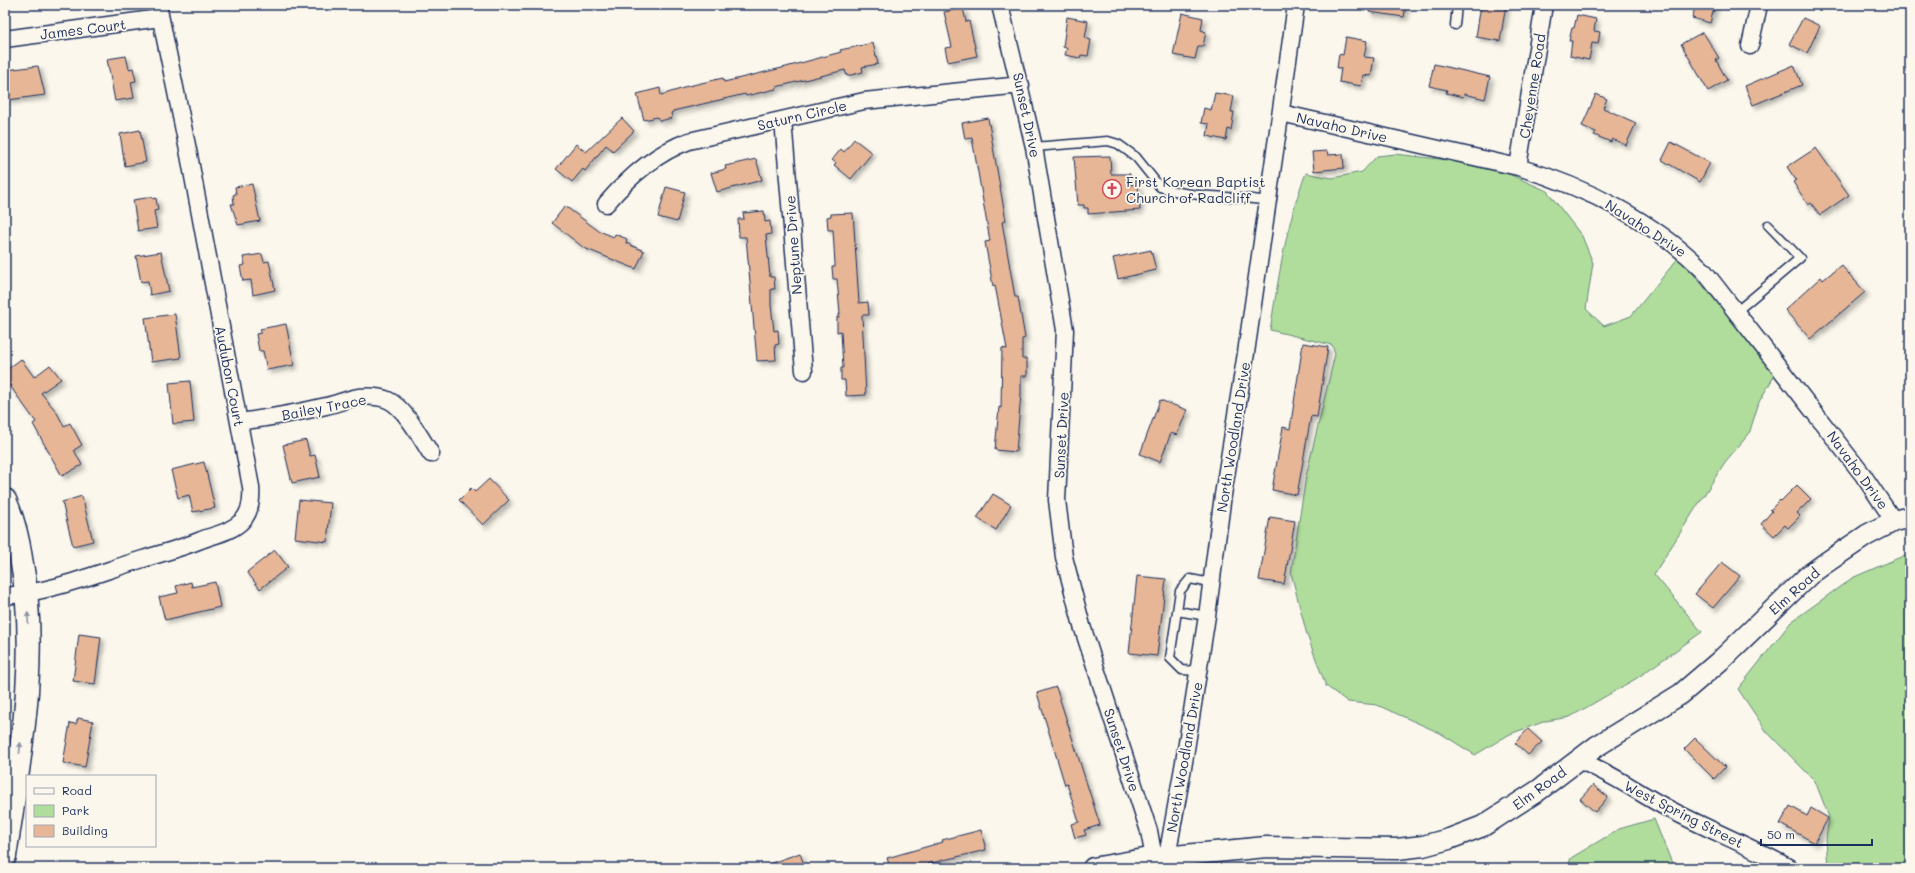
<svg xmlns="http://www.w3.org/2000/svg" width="1915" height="873" font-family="Mali,sans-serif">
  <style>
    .green { fill: #b0dd9c; stroke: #66867d }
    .building { fill: #e6b696; stroke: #1b2f5e; filter: url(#shadow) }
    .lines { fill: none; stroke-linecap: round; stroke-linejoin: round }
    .service-casing { stroke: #1b2f5e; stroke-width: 11 }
    .minor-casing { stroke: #1b2f5e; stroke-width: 19 }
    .tertiary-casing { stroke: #1b2f5e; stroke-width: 23 }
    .secondary-casing { stroke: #1b2f5e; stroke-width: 25 }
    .service { stroke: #fbf7ec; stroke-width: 8 }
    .minor { stroke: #fbf7ec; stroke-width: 16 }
    .tertiary { stroke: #fbf7ec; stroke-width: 20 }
    .secondary { stroke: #fbf7ec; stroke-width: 22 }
    .oneway { fill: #8b93a5 }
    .labels { text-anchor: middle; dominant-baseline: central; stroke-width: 3.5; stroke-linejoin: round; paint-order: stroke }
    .street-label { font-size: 14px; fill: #1b2f5e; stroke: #fbf7ec }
    .poi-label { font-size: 14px; fill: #1b2f5e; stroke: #fbf7ec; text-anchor: start }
  </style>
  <defs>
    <filter id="shadow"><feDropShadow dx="3.5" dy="3.5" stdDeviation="2" flood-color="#0004"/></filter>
  </defs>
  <rect width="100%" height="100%" fill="#fbf7ec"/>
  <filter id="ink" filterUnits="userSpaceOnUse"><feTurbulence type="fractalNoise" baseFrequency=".025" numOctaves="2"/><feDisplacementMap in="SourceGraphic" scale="8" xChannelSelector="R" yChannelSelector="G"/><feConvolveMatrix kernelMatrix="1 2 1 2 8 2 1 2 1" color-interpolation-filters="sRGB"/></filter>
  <g filter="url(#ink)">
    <path class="green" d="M 1395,154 L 1448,160 L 1509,174 L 1547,191 L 1582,236 L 1593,263 L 1586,309 L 1604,326 L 1631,316 L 1679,257 L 1776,373 L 1759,402 L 1749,434 L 1725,462 L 1654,574 L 1702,632 L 1637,678 L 1570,717 L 1546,721 L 1510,734 L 1475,755 L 1440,733 L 1377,705 L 1348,702 L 1326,686 L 1307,635 L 1291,573 L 1306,476 L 1335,354 L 1332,345 L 1270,330 C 1279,277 1286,223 1306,173 L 1332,178 L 1362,172 L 1377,156 Z
      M 1910,553 L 1910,868 L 1828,868 L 1826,838 L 1829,817 L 1815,781 L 1767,732 L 1738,689 L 1791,622 L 1852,578 Z
      M 1654,819 L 1674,868 L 1567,868 L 1571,858 L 1619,829 Z"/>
    <path class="building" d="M 1370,5 L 1406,5 L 1404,17 L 1369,12 Z
      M 1481,5 L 1506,5 L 1500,41 L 1476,37 Z
      M 1696,5 L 1715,5 L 1710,23 L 1692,18 Z
      M 963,8 L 966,22 L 969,21 L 977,56 L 948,62 L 945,48 L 952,47 L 944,12 Z
      M 1182,13 L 1203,18 L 1201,30 L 1206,32 L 1203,46 L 1198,46 L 1195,59 L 1173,55 Z
      M 1577,15 L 1596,19 L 1594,31 L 1600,32 L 1598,44 L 1592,43 L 1589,60 L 1570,56 L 1572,41 L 1569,41 L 1572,28 L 1574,28 Z
      M 1067,17 L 1088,21 L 1085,38 L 1091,40 L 1088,56 L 1081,55 L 1080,58 L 1065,55 L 1067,48 L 1063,47 Z
      M 1803,18 L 1820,26 L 1807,53 L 1789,44 Z
      M 1703,32 L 1719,58 L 1716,60 L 1727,80 L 1708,91 L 1681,44 Z
      M 1346,37 L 1367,41 L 1364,57 L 1374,58 L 1371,76 L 1363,75 L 1361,86 L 1339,82 L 1341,68 L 1337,68 L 1339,54 L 1343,55 Z
      M 873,43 L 878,64 L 862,67 L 863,72 L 847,76 L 845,70 L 776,87 L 776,89 L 746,96 L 745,94 L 673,111 L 673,112 L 671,113 L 672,118 L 660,121 L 657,117 L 644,120 L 637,94 L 660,88 L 661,95 L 684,88 L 684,87 L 723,78 L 724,82 L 786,67 L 841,52 L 840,50 Z
      M 126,56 L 129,69 L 133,68 L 136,81 L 131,82 L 134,98 L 115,101 L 107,59 Z
      M 1434,64 L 1490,77 L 1485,99 L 1464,94 L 1463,97 L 1446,93 L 1447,90 L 1429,86 Z
      M 1794,65 L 1802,85 L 1753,105 L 1745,86 Z
      M 38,66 L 45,95 L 8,100 L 6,70 Z
      M 1215,93 L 1234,96 L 1231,112 L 1234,112 L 1231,130 L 1228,129 L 1226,140 L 1207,136 L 1209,124 L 1201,123 L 1204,108 L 1211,110 Z
      M 1596,94 L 1607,99 L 1603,108 L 1636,123 L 1626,145 L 1612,139 L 1611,142 L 1594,135 L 1596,132 L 1582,126 Z
      M 622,118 L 634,131 L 613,151 L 606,145 L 585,171 L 583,169 L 572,182 L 556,169 L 576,144 L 586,152 Z
      M 988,118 L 1006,221 L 1002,222 L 1015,297 L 1018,297 L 1025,338 L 1022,339 L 1022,359 L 1027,359 L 1027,376 L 1021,376 L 1021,394 L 1016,452 L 995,450 L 999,407 L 1001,408 L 1002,348 L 1007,349 L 995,285 L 993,286 L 985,242 L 990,241 L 972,138 L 965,139 L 962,123 Z
      M 140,130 L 146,162 L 125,166 L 120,134 Z
      M 854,139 L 872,153 L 851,179 L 834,165 L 836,163 L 832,160 L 841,149 L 844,152 Z
      M 1671,142 L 1710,163 L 1700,182 L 1662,160 Z
      M 1816,148 L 1849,195 L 1820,215 L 1811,203 L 1808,205 L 1793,182 L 1796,180 L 1787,167 Z
      M 1327,151 L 1328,155 L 1343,154 L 1344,168 L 1314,171 L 1312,152 Z
      M 1110,156 L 1111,174 L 1130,174 L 1130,185 L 1138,184 L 1140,210 L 1088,214 L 1088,208 L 1084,208 L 1084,205 L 1078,205 L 1074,157 Z
      M 756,159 L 762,180 L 717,192 L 711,173 L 726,169 L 725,166 Z
      M 252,184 L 260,221 L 238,225 L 231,204 L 234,204 L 233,195 L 236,194 L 235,187 Z
      M 666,187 L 685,192 L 677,222 L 658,217 Z
      M 152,197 L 153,199 L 156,198 L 158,210 L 154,211 L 157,228 L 138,231 L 133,200 Z
      M 565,206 L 599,231 L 614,237 L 615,234 L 627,239 L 626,243 L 644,251 L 636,269 L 584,248 L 552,223 Z
      M 764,211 L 765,222 L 770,221 L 771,234 L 766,235 L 770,277 L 774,277 L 775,289 L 771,289 L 771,305 L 774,331 L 778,330 L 779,344 L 775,345 L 776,360 L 757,361 L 746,237 L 739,237 L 738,219 L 744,219 L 743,213 Z
      M 853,213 L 859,303 L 868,302 L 869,315 L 862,315 L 866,395 L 846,396 L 845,380 L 841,380 L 841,368 L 843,368 L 841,331 L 837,332 L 837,317 L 839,317 L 839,314 L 840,314 L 837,279 L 833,279 L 832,267 L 835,267 L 835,264 L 833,230 L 828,230 L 827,217 L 831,216 L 831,214 Z
      M 1151,250 L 1156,270 L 1118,279 L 1113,258 Z
      M 161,252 L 169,291 L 150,295 L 148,281 L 141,282 L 136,256 Z
      M 262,254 L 264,262 L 269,261 L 275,290 L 253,295 L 251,280 L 243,281 L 240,266 L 245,265 L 243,257 Z
      M 1841,265 L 1865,292 L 1810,339 L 1785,310 L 1821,277 L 1823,280 Z
      M 175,314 L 181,358 L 151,362 L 145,318 Z
      M 286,324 L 294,365 L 267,370 L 263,351 L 259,351 L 256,334 L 261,333 L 260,329 Z
      M 1303,343 L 1328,347 L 1317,417 L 1311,416 L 1297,495 L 1272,490 L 1283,427 L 1290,429 Z
      M 21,359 L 34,377 L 50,365 L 61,379 L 41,393 L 56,411 L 64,426 L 70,423 L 82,445 L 74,450 L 82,465 L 62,476 L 33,424 L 36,422 L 5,379 L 5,371 Z
      M 190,381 L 194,422 L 173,424 L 169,383 Z
      M 1160,400 L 1187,410 L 1177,435 L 1171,433 L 1160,462 L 1140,454 Z
      M 306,440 L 310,456 L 315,455 L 320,477 L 292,483 L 283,445 Z
      M 204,462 L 215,508 L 193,512 L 189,495 L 178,498 L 171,470 Z
      M 489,479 L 509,500 L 483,525 L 459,500 L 471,488 L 475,492 Z
      M 1797,485 L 1811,499 L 1797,513 L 1800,516 L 1788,528 L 1785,525 L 1774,536 L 1761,524 L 1772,511 L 1770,510 L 1780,500 L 1781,501 Z
      M 993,494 L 1011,505 L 996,530 L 977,518 Z
      M 82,496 L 93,541 L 73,546 L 62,502 Z
      M 299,500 L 331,503 L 327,542 L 295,538 Z
      M 1270,517 L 1295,521 L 1284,584 L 1259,580 Z
      M 275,550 L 288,567 L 260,589 L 247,572 Z
      M 1722,562 L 1740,576 L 1713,608 L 1695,594 Z
      M 1137,576 L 1166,579 L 1157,656 L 1129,653 Z
      M 191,582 L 192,587 L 215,582 L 220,607 L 165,620 L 159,597 L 178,593 L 176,586 Z
      M 79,634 L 101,637 L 95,684 L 73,681 Z
      M 1056,687 L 1100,825 L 1084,830 L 1086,835 L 1075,838 L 1071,824 L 1079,822 L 1067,784 L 1065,785 L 1037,693 Z
      M 78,718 L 93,721 L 85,767 L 63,763 L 70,723 L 76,724 Z
      M 1528,729 L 1542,742 L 1528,755 L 1515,743 Z
      M 1695,738 L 1725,767 L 1714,779 L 1684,749 Z
      M 1593,785 L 1608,797 L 1595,812 L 1580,799 Z
      M 1790,806 L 1807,816 L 1811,808 L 1828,818 L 1815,843 L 1780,824 Z
      M 981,830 L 986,850 L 927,864 L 928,868 L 890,868 L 887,858 L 943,842 L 942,840 Z
      M 800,853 L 805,868 L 764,868 L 763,866 Z"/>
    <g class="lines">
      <g class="service-casing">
        <path id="service" d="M 1455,25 L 1457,5
          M 1034,147 L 1108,141 L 1118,144 L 1136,157 L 1160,187 C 1195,199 1233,195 1268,201
          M 1737,311 L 1800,258 L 1768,225
          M 1177,611 L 1207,616
          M 1198,671 L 1182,670 L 1170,658 L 1180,591 L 1190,579 L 1211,583"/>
      </g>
      <g class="minor-casing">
        <path id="minor" d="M 1000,5 L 1034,147 L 1065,330 L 1057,500 L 1064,557 L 1082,626 L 1149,831 L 1154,858
          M 5,39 L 160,18
          M 1750,46 L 1759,5
          M 1281,113 L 1518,167 C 1586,187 1654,221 1704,271 L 1863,475 L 1894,521
          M 783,120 L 804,371
          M 1518,167 L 1544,5
          M 606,204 C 628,178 656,153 689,141 L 864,101 L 1021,85
          M 239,422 C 268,418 297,413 326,406 C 336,404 347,399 358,397 C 368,396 378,396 388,400 C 405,408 421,438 431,454
          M 5,596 C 53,592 97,573 143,559 C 162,553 182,548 201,540 C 214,535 231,532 242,521 C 251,512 252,500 251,487 L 189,155 L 158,5
          M 1578,760 C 1610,772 1637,792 1667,808 C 1707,829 1750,846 1790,868
          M 1167,857 L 1184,762 L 1207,616 L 1223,495 L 1246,353 L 1296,5"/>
      </g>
      <g class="tertiary-casing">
        <path id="tertiary" d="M 1093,868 L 1144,859 L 1266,847 L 1397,849 L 1423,846 L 1449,839 L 1483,826 L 1539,790 L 1597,746 L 1681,694 L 1722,659 L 1809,575 L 1827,562 L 1867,535 L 1894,521 L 1910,517"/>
      </g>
      <g class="secondary-casing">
        <path id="secondary" d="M 5,500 C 13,518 18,538 21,558 C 40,657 20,758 5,856"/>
      </g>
      <use href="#service" class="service"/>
      <use href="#minor" class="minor"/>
      <use href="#tertiary" class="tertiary"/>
      <use href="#secondary" class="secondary"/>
    </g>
    <defs><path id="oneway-solid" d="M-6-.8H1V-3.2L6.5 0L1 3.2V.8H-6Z"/></defs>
    <g class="oneway">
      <use href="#oneway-solid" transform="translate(28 618) rotate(-94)"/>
      <use href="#oneway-solid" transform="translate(20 748) rotate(-84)"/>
    </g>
  </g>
  <defs>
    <g id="church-ring" transform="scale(1)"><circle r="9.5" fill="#fbf7ec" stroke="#d1495b" stroke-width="1.5"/><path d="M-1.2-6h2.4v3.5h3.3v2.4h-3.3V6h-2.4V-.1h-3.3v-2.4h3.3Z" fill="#d1495b"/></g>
  </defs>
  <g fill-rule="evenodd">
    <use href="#church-ring" x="1112" y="189"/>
  </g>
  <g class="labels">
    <g class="street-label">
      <text transform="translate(83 29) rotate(-7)">James Court</text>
      <text transform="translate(1532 86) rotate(-81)">Cheyenne Road</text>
      <text transform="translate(802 115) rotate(-13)">Saturn Circle</text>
      <text transform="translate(1027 115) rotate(78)">Sunset Drive</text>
      <text transform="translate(1342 127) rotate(13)">Navaho Drive</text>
      <text transform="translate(1646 228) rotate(33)">Navaho Drive</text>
      <text transform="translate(793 245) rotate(-94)">Neptune Drive</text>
      <text transform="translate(230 376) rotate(79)">Audubon Court</text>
      <text transform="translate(324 407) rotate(-11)">Bailey Trace</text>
      <text transform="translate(1061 435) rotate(-87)">Sunset Drive</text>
      <text transform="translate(1233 437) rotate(-81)">North Woodland Drive</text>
      <text transform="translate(1858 470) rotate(54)">Navaho Drive</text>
      <text transform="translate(1794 591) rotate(-42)">Elm Road</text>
      <text transform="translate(1122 750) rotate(72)">Sunset Drive</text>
      <text transform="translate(1184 757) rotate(-80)">North Woodland Drive</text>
      <text transform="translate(1539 788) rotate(-36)">Elm Road</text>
      <text transform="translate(1684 814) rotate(27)">West Spring Street</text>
    </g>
    <g class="poi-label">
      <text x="1126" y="181">First Korean Baptist<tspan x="1126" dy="16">Church of Radcliff</tspan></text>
    </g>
  </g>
  <rect width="1915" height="873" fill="none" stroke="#fbf7ec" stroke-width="20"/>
  <rect x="10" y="10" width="1895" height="853" fill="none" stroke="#1b2f5e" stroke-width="1.5" filter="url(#ink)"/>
  <rect x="26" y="775" width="130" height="72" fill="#fbf7ec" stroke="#a1a7b3"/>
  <rect x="34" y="788" width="20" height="6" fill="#fbf7ec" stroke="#a1a7b3"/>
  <text x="62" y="795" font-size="12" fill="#1b2f5e">Road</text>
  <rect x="34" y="805" width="20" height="12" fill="#b0dd9c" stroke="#a1a7b3"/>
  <text x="62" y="815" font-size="12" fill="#1b2f5e">Park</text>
  <rect x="34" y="825" width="20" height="12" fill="#e6b696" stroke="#a1a7b3"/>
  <text x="62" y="835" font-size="12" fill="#1b2f5e">Building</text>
  <path d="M1761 839v6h111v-6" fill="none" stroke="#1b2f5e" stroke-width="2"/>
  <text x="1767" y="839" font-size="12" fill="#1b2f5e" stroke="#fbf7ec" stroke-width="3" paint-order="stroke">50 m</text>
</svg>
